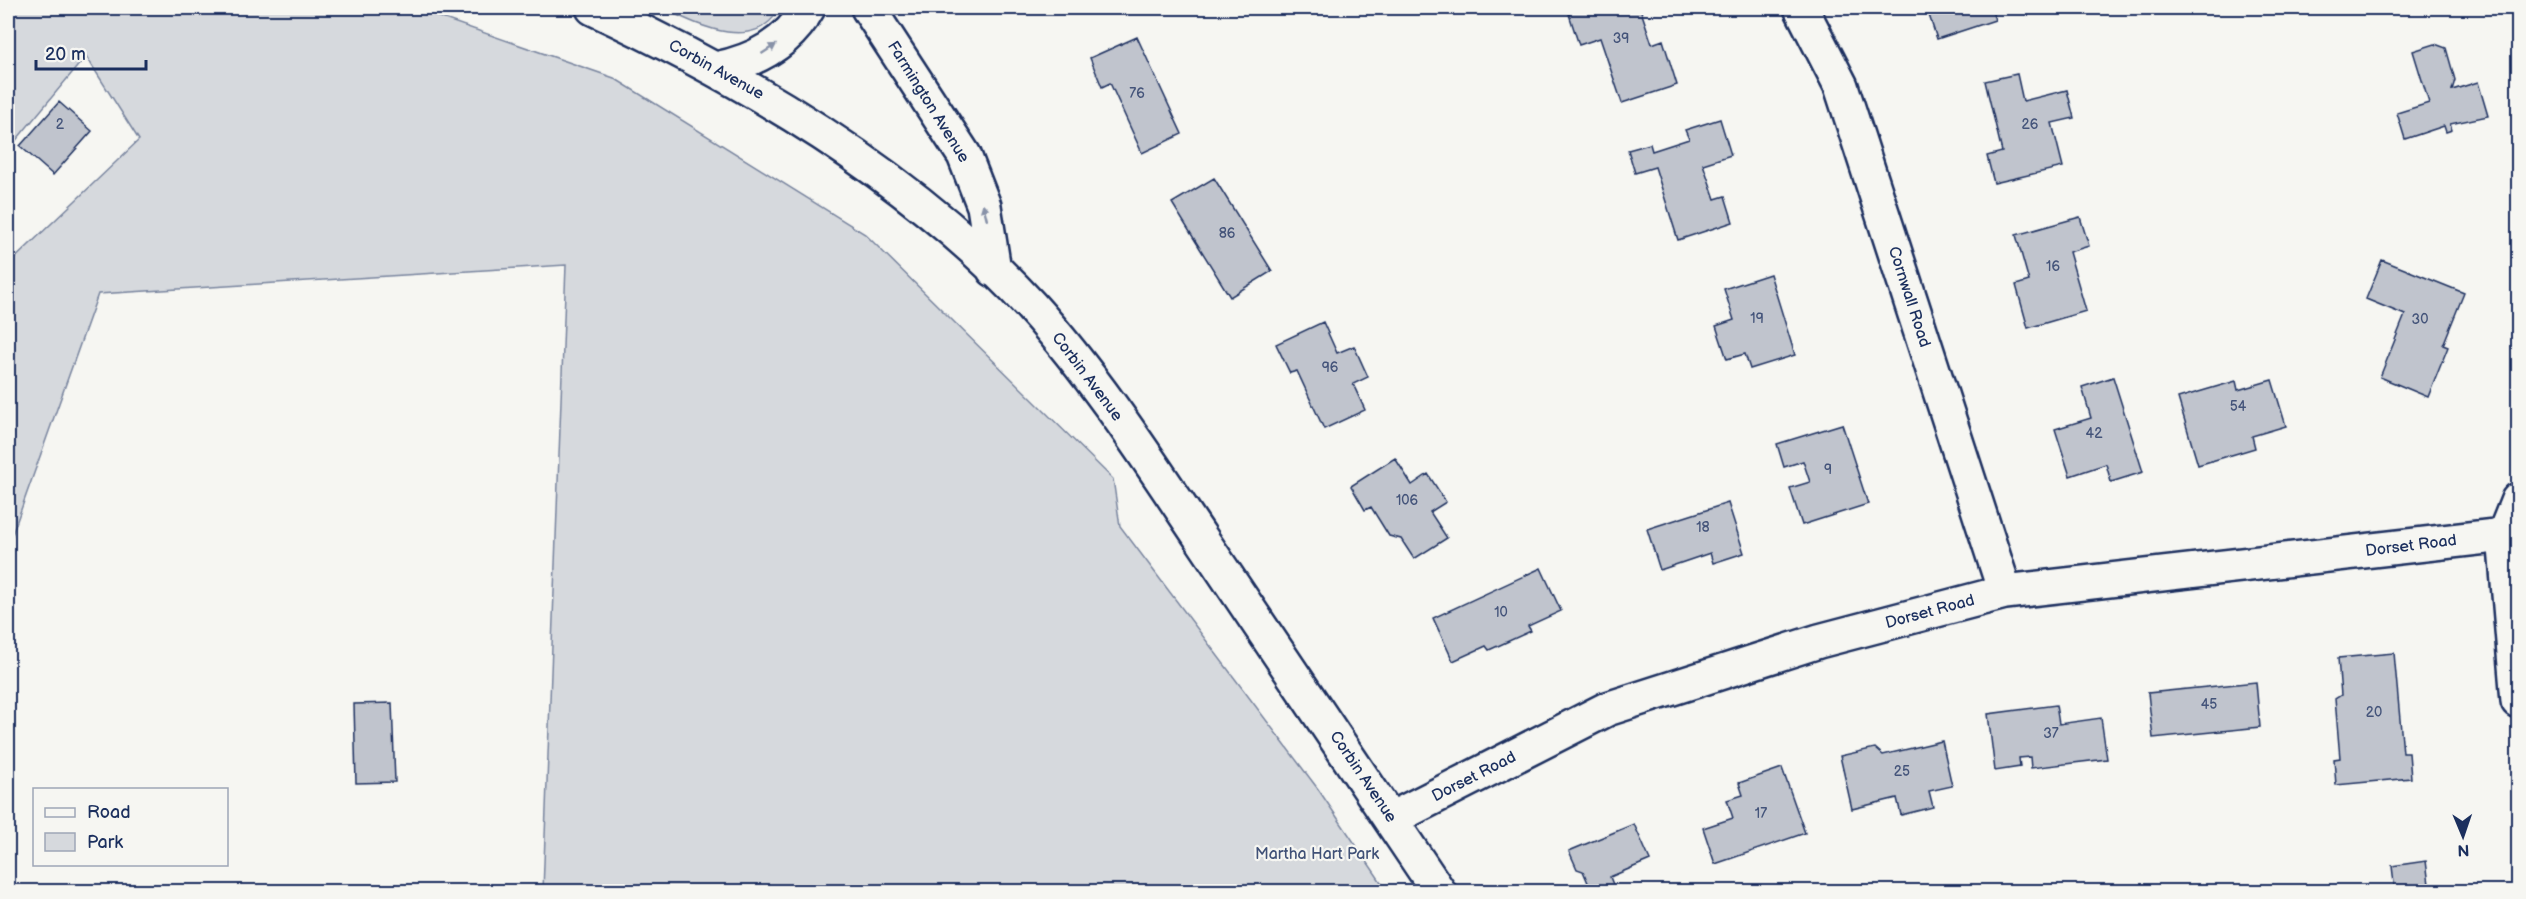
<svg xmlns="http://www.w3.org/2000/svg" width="2526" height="899" font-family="'Balsamiq Sans',sans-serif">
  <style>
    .green { fill: #d6d9dd; stroke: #78849e; stroke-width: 1.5 }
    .building { fill: #c0c4cd; stroke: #1b2f5e; stroke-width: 1.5 }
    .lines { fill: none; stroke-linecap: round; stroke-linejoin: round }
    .minor-casing { stroke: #1b2f5e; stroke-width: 38 }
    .major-casing { stroke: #1b2f5e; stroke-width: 38 }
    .minor { stroke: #f6f6f2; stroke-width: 33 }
    .major { stroke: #f6f6f2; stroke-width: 33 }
    .oneway { fill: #8892a8 }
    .labels { text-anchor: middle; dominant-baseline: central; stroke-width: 4.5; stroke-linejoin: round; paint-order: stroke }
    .number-label { font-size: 14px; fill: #44547a }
    .street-label { font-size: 16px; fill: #1b2f5e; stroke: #f6f6f2 }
    .park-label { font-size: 16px; fill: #405177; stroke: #f6f6f2 }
  </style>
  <rect width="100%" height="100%" fill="#f6f6f2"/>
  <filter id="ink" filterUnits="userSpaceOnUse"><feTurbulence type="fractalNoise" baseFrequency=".0167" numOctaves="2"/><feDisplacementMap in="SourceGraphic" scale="12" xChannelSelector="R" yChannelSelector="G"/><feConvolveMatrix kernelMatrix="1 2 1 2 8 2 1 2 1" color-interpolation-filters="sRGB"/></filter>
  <g filter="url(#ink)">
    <path class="green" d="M 8,8 L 413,8 L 614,78 L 865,234 L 1113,479 L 1120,526 L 1318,789 L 1387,891 L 543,891 L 566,265 L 98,294 L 8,546 L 8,265 L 139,140 L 86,56 L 8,150 Z
      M 662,8 L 780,8 C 755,54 698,25 662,8 Z"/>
    <path class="building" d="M 1567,8 L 1640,8 L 1652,44 L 1663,40 L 1677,85 L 1622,103 L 1600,38 L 1579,45 Z
      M 1934,8 L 1991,8 L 1995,20 L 1937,39 L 1929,15 L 1936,13 Z
      M 1137,37 L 1182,134 L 1142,153 L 1110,83 L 1102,87 L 1090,58 Z
      M 2435,44 L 2446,48 L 2455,80 L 2452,90 L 2478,82 L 2488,116 L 2450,124 L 2452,130 L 2446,132 L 2444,126 L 2405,139 L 2397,113 L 2429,103 L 2413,51 Z
      M 2017,74 L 2023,101 L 2067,90 L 2074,118 L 2052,123 L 2063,167 L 1994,183 L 1987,156 L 2002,152 L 1985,81 Z
      M 59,102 L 92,131 L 53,175 L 20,146 Z
      M 1720,119 L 1731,155 L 1703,164 L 1715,199 L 1725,196 L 1733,222 L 1678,240 L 1655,167 L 1635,173 L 1628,150 L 1650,144 L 1652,151 L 1689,139 L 1685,130 Z
      M 1214,178 L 1272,271 L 1230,297 L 1172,203 Z
      M 2080,217 L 2089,246 L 2069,252 L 2086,311 L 2028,328 L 2016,285 L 2029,281 L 2016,235 Z
      M 2382,260 L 2464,293 L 2443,345 L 2448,347 L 2428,397 L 2380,377 L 2405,315 L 2366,299 Z
      M 1770,274 L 1795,355 L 1750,369 L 1745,354 L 1727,359 L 1716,326 L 1734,320 L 1724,289 Z
      M 1323,322 L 1337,353 L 1354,346 L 1368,377 L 1353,384 L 1365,410 L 1324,429 L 1297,371 L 1290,373 L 1276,344 Z
      M 2113,377 L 2143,472 L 2111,482 L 2106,464 L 2070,476 L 2055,429 L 2091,418 L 2082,387 Z
      M 2272,380 L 2286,426 L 2252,436 L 2255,448 L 2198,465 L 2178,398 L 2236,381 L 2238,390 Z
      M 1842,424 L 1868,504 L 1802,525 L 1790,488 L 1810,482 L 1803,461 L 1784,467 L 1777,444 Z
      M 1395,458 L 1412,485 L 1428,474 L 1446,502 L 1430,512 L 1447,538 L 1414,559 L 1401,539 L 1389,536 L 1371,507 L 1365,510 L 1351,486 Z
      M 1728,503 L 1744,553 L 1713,563 L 1710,553 L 1660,570 L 1647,529 Z
      M 1541,568 L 1561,611 L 1528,626 L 1531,631 L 1489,650 L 1486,646 L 1453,661 L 1433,618 Z
      M 2394,653 L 2403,753 L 2409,753 L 2411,778 L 2336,785 L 2334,759 L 2340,758 L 2335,699 L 2341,695 L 2338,658 Z
      M 2256,682 L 2260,727 L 2153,738 L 2148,693 Z
      M 392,703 L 395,782 L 356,783 L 354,704 Z
      M 2056,705 L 2059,724 L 2101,718 L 2107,759 L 2031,768 L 2030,757 L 2019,758 L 2020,767 L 1995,771 L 1988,714 Z
      M 1942,741 L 1952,786 L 1929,791 L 1933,807 L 1901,815 L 1897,798 L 1852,809 L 1840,756 L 1875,748 L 1883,755 Z
      M 1782,768 L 1805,833 L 1715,864 L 1703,828 L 1733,818 L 1727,800 L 1743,795 L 1739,783 Z
      M 1634,824 L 1650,860 L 1610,877 L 1616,892 L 1592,892 L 1583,871 L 1577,869 L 1569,851 Z
      M 2426,861 L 2430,892 L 2395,892 L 2392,866 Z"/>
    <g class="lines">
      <g class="minor-casing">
        <path id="minor" d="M 1801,8 L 1841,86 L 2005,592
          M 2518,500 L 2504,535 L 2518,701
          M 1391,819 L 1607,709 L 1819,641 L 2005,592 L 2504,535"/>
      </g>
      <g class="major-casing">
        <path id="major" d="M 593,8 C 750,81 913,178 1031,306 C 1095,377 1148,459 1201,538 C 1281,656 1360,774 1439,892
          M 868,8 L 964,155 L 984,206 L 994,270
          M 716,69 C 755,61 788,44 808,8"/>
      </g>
      <use href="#minor" class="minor"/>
      <use href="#major" class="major"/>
    </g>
    <defs><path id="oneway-solid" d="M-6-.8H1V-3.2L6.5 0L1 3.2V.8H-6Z" transform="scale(1.5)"/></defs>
    <g class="oneway">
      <use href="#oneway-solid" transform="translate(769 49) rotate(-33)"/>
      <use href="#oneway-solid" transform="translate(985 212) rotate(-104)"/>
    </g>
  </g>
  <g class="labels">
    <g class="number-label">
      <text x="1621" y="38">39</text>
      <text x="1137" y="93">76</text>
      <text x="60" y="124">2</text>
      <text x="2030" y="124">26</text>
      <text x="1227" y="233">86</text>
      <text x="2053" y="266">16</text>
      <text x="1757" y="318">19</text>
      <text x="2420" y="319">30</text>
      <text x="1330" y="367">96</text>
      <text x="2238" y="406">54</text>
      <text x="2094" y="433">42</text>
      <text x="1828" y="469">9</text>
      <text x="1407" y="500">106</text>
      <text x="1703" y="527">18</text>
      <text x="1501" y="612">10</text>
      <text x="2209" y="704">45</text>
      <text x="2374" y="712">20</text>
      <text x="2051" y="733">37</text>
      <text x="1902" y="771">25</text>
      <text x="1761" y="813">17</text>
    </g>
    <g class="street-label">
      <text transform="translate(716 70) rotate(29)">Corbin Avenue</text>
      <text transform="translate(928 102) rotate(58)">Farmington Avenue</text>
      <text transform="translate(1909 297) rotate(72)">Cornwall Road</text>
      <text transform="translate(1087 377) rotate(53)">Corbin Avenue</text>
      <text transform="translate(2411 546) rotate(-7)">Dorset Road</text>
      <text transform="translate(1930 612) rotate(-15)">Dorset Road</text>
      <text transform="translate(1363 777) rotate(56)">Corbin Avenue</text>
      <text transform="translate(1474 777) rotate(-27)">Dorset Road</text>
    </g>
    <g class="park-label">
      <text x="1317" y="854">Martha Hart Park</text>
    </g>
  </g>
  <rect width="2526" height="899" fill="none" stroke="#f6f6f2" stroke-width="30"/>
  <rect x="15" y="15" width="2496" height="869" fill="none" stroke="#1b2f5e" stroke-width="2" filter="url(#ink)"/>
  <rect x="33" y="788" width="195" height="78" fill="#f6f6f2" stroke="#9ea6b7" stroke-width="1.5"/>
  <rect x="45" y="808" width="30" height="9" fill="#f6f6f2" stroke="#9ea6b7" stroke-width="1.5"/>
  <text x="87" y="818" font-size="18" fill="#1b2f5e">Road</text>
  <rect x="45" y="833" width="30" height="18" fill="#d6d9dd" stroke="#9ea6b7" stroke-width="1.5"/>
  <text x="87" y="848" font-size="18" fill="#1b2f5e">Park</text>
  <g transform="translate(2463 836) rotate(178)" stroke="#f6f6f2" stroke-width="4.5" paint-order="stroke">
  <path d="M0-4.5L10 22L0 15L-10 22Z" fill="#1b2f5e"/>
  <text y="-9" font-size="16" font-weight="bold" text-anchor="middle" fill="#1b2f5e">N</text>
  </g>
  <path d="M36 60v9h110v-9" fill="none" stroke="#1b2f5e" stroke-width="3"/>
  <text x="45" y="60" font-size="18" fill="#1b2f5e" stroke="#f6f6f2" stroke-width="4.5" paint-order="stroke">20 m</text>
</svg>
